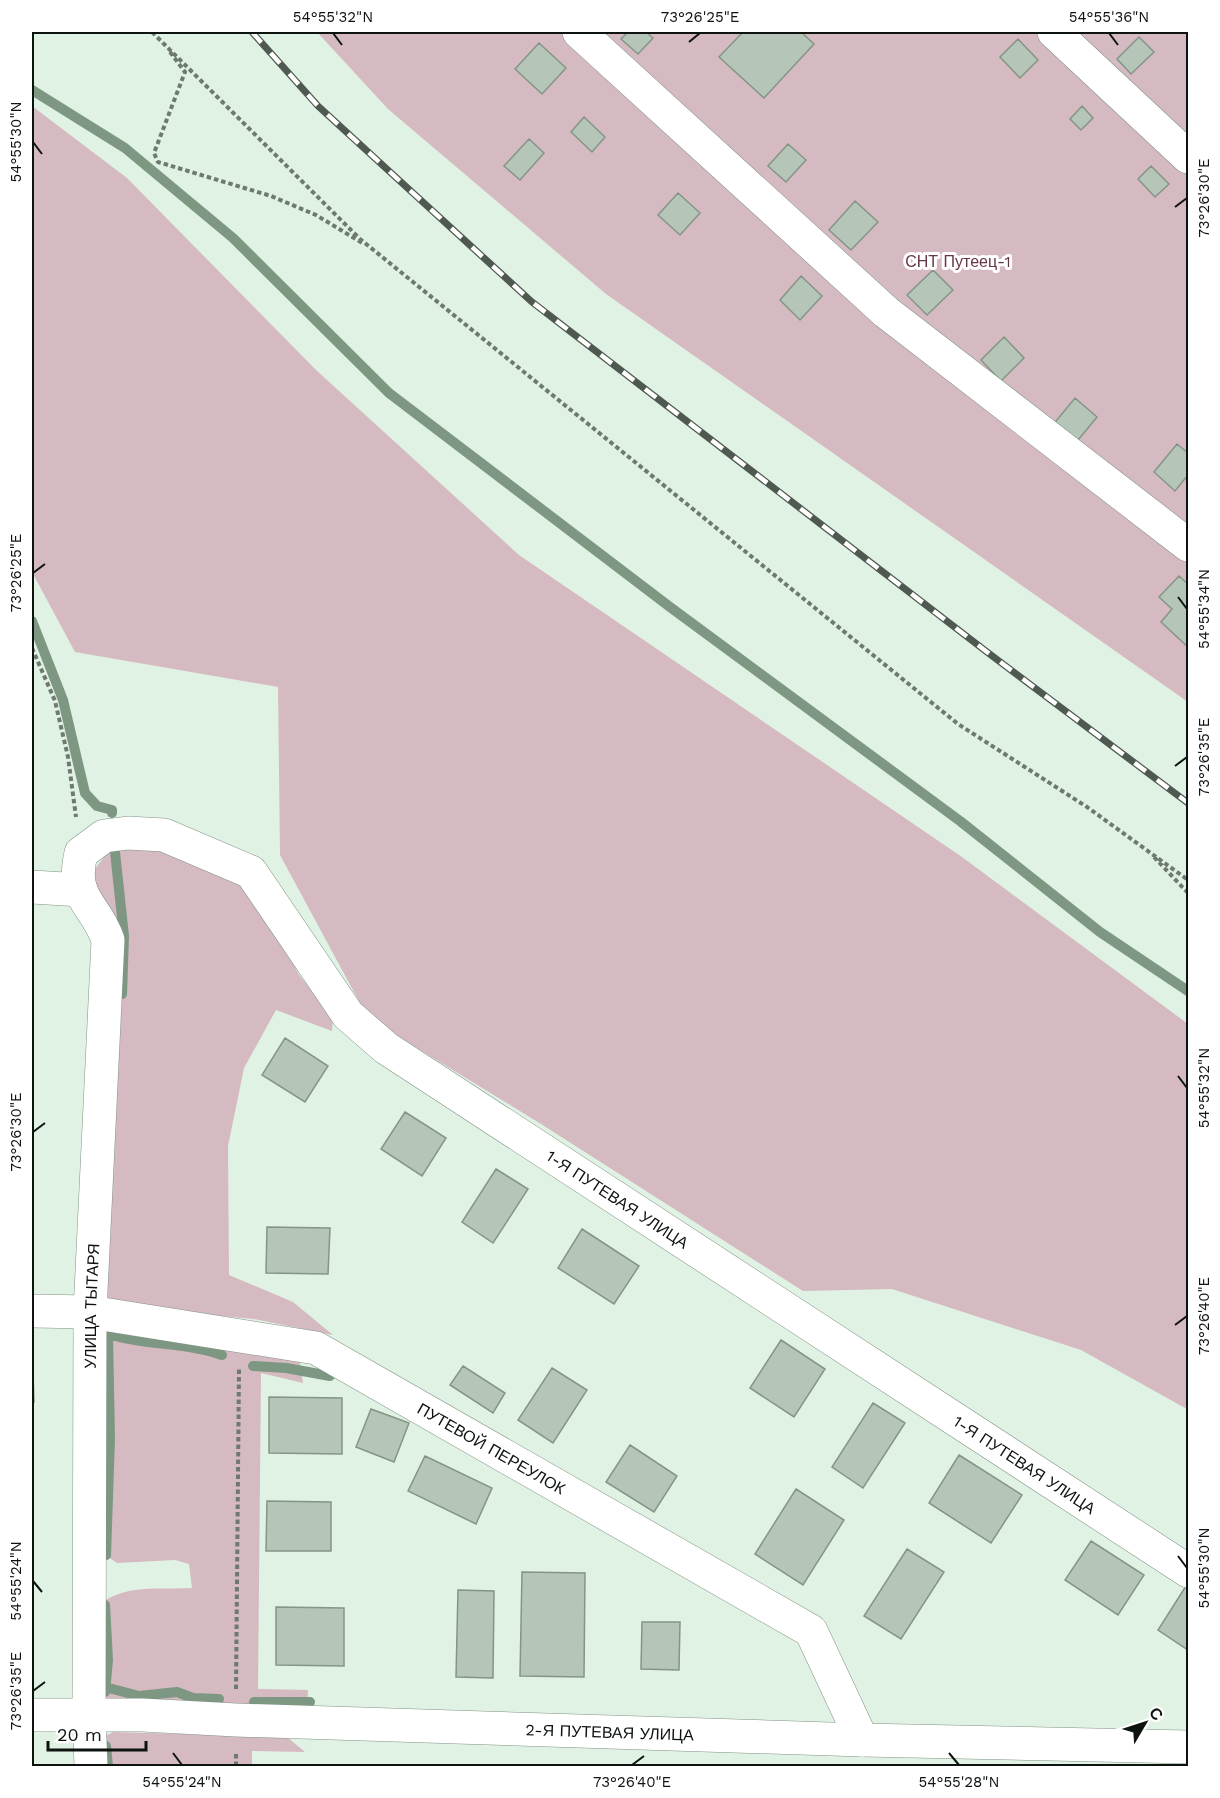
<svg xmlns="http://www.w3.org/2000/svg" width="1220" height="1798" font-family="'Work Sans',sans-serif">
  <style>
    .green { fill: #d6bac1 }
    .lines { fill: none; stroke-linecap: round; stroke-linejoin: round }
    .stream { stroke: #7d9782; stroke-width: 10 }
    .building { fill: #b5c6b8; stroke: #849587; stroke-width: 1.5 }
    .minor-casing { stroke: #829385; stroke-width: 34 }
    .path { stroke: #6e7a70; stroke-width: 4; stroke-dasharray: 4.5 3; stroke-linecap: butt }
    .minor { stroke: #fff; stroke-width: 33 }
    .rail-casing { stroke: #4f5951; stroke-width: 7 }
    .rail { stroke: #fff; stroke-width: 4.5; stroke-dasharray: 14; stroke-linecap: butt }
    .ticks { fill: none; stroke: #0d130e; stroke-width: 2 }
    .labels { text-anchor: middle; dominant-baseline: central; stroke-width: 6; stroke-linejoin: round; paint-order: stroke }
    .park-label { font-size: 16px; fill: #673645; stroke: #fff }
    .street-label { font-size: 16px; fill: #0d130e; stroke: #fff }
    .neatline { fill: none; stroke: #0d130e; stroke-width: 2 }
    .ticks-label { font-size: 15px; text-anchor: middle; fill: #0d130e }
  </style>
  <rect width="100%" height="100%" fill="#e0f2e3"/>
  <path class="green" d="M 317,32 L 1188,32 L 1188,702 L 606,294 L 388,109 Z
    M 32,106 L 127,178 L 316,370 L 519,555 L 962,857 L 1188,1024 L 1188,1405 L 1185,1408 L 1081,1350 L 892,1289 L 803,1291 L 541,1124 L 368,1018 L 280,855 L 278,687 L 75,652 L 32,572 Z
    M 167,843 L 243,887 L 274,928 L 299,975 L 333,1017 L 332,1031 L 276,1010 L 244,1068 L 228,1146 L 229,1275 L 293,1302 L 333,1335 L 254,1319 L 99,1305 L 106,1117 L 88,878 L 107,853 L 134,846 Z
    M 115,1330 L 299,1357 L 303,1383 L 261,1373 L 258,1689 L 308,1690 L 307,1710 L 224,1709 L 98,1697 L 98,1605 C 127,1583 158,1590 192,1588 L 189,1564 L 175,1560 L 117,1563 L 101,1552 L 102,1332 Z
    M 113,1732 L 287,1737 L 305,1752 L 252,1751 L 252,1766 L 99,1766 L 98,1740 Z"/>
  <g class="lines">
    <path class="stream" d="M 32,90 L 125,148 L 233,238 L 389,393 L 670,607 L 960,821 L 1100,932 L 1188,991
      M 32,621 L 63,700 L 85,793 L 97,806 L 112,810 L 112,813
      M 115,852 L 124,936 L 122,994
      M 253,1366 L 286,1368 L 330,1376
      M 106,1555 L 110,1439 L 108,1334 C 146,1346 186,1342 222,1355
      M 105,1687 L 139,1696 L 177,1692 L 193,1698 L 219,1699
      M 105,1692 L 108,1660 L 105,1605
      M 254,1702 L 310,1702
      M 106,1746 L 108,1766"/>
  </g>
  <path class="building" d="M 628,32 L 646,32 L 653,38 L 638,54 L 621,39 Z
    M 743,32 L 801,32 L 814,44 L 764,98 L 719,57 Z
    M 1139,37 L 1154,52 L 1131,74 L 1117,59 Z
    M 1018,39 L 1038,60 L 1020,78 L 1000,57 Z
    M 539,43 L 566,68 L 542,94 L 515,69 Z
    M 1082,106 L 1093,118 L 1081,130 L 1070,119 Z
    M 584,117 L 605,137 L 592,152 L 571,132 Z
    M 529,139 L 544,153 L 520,180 L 504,166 Z
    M 788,144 L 806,160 L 786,182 L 768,166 Z
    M 1151,166 L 1169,184 L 1155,197 L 1138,179 Z
    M 678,193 L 700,213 L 680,235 L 658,215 Z
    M 855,201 L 878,222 L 851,250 L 829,230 Z
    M 933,270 L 953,290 L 927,315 L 907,295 Z
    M 801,276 L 822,296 L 800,320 L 780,300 Z
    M 1004,337 L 1024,358 L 1001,381 L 981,360 Z
    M 1075,398 L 1097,417 L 1074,445 L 1052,426 Z
    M 1177,444 L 1188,453 L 1188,475 L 1175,491 L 1154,472 Z
    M 1179,576 L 1188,584 L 1188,647 L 1161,622 L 1172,609 L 1159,597 Z
    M 285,1038 L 328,1066 L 305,1102 L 262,1075 Z
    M 405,1112 L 446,1138 L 422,1176 L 381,1149 Z
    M 496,1169 L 528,1189 L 493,1243 L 462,1222 Z
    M 267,1227 L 330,1228 L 328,1274 L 266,1273 Z
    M 582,1229 L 639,1266 L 614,1304 L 558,1268 Z
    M 781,1340 L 825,1369 L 794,1417 L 750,1388 Z
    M 32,1343 L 34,1402 L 32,1402 Z
    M 463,1366 L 505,1393 L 493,1413 L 450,1385 Z
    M 552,1368 L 587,1390 L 553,1443 L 518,1420 Z
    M 269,1397 L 342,1398 L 342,1454 L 269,1453 Z
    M 873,1403 L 905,1423 L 863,1488 L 832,1467 Z
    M 371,1409 L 409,1423 L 394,1462 L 356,1447 Z
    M 630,1445 L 677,1476 L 654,1512 L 606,1482 Z
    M 959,1455 L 1022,1495 L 991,1543 L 929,1503 Z
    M 425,1456 L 492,1488 L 476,1524 L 408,1491 Z
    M 796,1489 L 844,1520 L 803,1585 L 755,1554 Z
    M 267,1501 L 331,1502 L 331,1551 L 266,1551 Z
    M 1091,1541 L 1144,1575 L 1118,1615 L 1065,1580 Z
    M 907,1549 L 944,1572 L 901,1639 L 864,1616 Z
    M 522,1572 L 585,1573 L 584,1677 L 520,1676 Z
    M 1186,1586 L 1188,1588 L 1188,1650 L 1158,1630 Z
    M 458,1590 L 494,1591 L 493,1678 L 456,1677 Z
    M 276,1607 L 344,1608 L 344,1666 L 276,1665 Z
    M 642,1622 L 680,1622 L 679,1670 L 641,1669 Z"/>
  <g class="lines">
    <g class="minor-casing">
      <g id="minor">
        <path d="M 579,32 L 886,312 L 1188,545"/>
        <path d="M 1054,32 L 1188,157"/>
        <path d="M 32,887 L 81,890"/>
        <path id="s1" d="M 32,1311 L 90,1312 L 316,1348 L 811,1631 L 862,1740"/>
        <path id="s2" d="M 32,1715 L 142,1715 L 236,1720 L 862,1740 L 1188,1747"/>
        <path id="s3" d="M 91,1766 L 89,1716 L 90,1312 L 108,940 C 95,902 70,901 81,853 L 104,836 L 128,833 L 164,835 L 251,872 L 348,1015 L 386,1048 L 1188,1571"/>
      </g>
    </g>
    <path class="path" d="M 152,32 L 360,239 L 958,724 L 1087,807 L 1188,880
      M 170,52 L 185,72 L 154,153 L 158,162 L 271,196 L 316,215 L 364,244
      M 32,648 L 55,701 L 68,757 L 76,817
      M 1154,857 L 1188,893
      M 236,1689 L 239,1369
      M 236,1766 L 236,1753"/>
    <use href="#minor" class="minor"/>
    <g class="rail-casing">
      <path id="rail" d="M 252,32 L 318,106 L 532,302 L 987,652 L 1188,803"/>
    </g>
    <use href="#rail" class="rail"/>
  </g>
  <path class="ticks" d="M 333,33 L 342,45M 1109,33 L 1118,45M 689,42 L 700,33M 33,142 L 42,154M 1175,207 L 1187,198M 33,573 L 45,564M 1178,597 L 1187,609M 1175,766 L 1187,757M 1178,1076 L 1187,1088M 33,1132 L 45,1123M 1175,1325 L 1187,1316M 1178,1556 L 1187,1568M 33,1581 L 42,1592M 33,1691 L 45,1682M 173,1753 L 182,1765M 949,1753 L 959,1765M 632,1765 L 644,1756"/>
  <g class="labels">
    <g class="park-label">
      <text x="958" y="261">СНТ Путеец-1</text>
    </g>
    <g class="street-label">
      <text stroke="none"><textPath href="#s3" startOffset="1604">1-Я ПУТЕВАЯ УЛИЦА</textPath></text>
      <text stroke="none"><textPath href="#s3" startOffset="460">УЛИЦА ТЫТАРЯ</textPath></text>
      <text stroke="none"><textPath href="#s1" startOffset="489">ПУТЕВОЙ ПЕРЕУЛОК</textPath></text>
      <text stroke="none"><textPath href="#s3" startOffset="2090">1-Я ПУТЕВАЯ УЛИЦА</textPath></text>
      <text stroke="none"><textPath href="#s2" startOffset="578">2-Я ПУТЕВАЯ УЛИЦА</textPath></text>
    </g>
  </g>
  <rect width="1220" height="1798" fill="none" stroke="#ffffff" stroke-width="66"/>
  <g transform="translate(1145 1723) rotate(51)" stroke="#ffffff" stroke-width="4.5" paint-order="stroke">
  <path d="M0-4.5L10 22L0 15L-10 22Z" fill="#0d130e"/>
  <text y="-9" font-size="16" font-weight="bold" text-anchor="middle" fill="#0d130e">С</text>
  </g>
  <path d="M48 1741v9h98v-9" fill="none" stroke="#0d130e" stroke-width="3"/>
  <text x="57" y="1741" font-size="18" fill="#0d130e" stroke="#ffffff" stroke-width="4.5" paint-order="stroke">20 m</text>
  <rect x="33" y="33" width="1154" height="1732" class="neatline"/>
  <g class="ticks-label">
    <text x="333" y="22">54°55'32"N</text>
    <text x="700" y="22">73°26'25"E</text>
    <text x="1109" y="22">54°55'36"N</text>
    <text transform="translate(16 142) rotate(-90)" y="5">54°55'30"N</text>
    <text transform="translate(1204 198) rotate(-90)" y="5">73°26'30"E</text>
    <text transform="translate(16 573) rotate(-90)" y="5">73°26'25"E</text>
    <text transform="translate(1204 609) rotate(-90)" y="5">54°55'34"N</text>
    <text transform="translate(1204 757) rotate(-90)" y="5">73°26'35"E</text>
    <text transform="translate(1204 1088) rotate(-90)" y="5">54°55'32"N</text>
    <text transform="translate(16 1132) rotate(-90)" y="5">73°26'30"E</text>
    <text transform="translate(1204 1316) rotate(-90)" y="5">73°26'40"E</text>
    <text transform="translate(1204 1568) rotate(-90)" y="5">54°55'30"N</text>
    <text transform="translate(16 1581) rotate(-90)" y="5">54°55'24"N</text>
    <text transform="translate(16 1691) rotate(-90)" y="5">73°26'35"E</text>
    <text x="182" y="1787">54°55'24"N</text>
    <text x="632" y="1787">73°26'40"E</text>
    <text x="959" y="1787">54°55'28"N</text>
  </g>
</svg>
